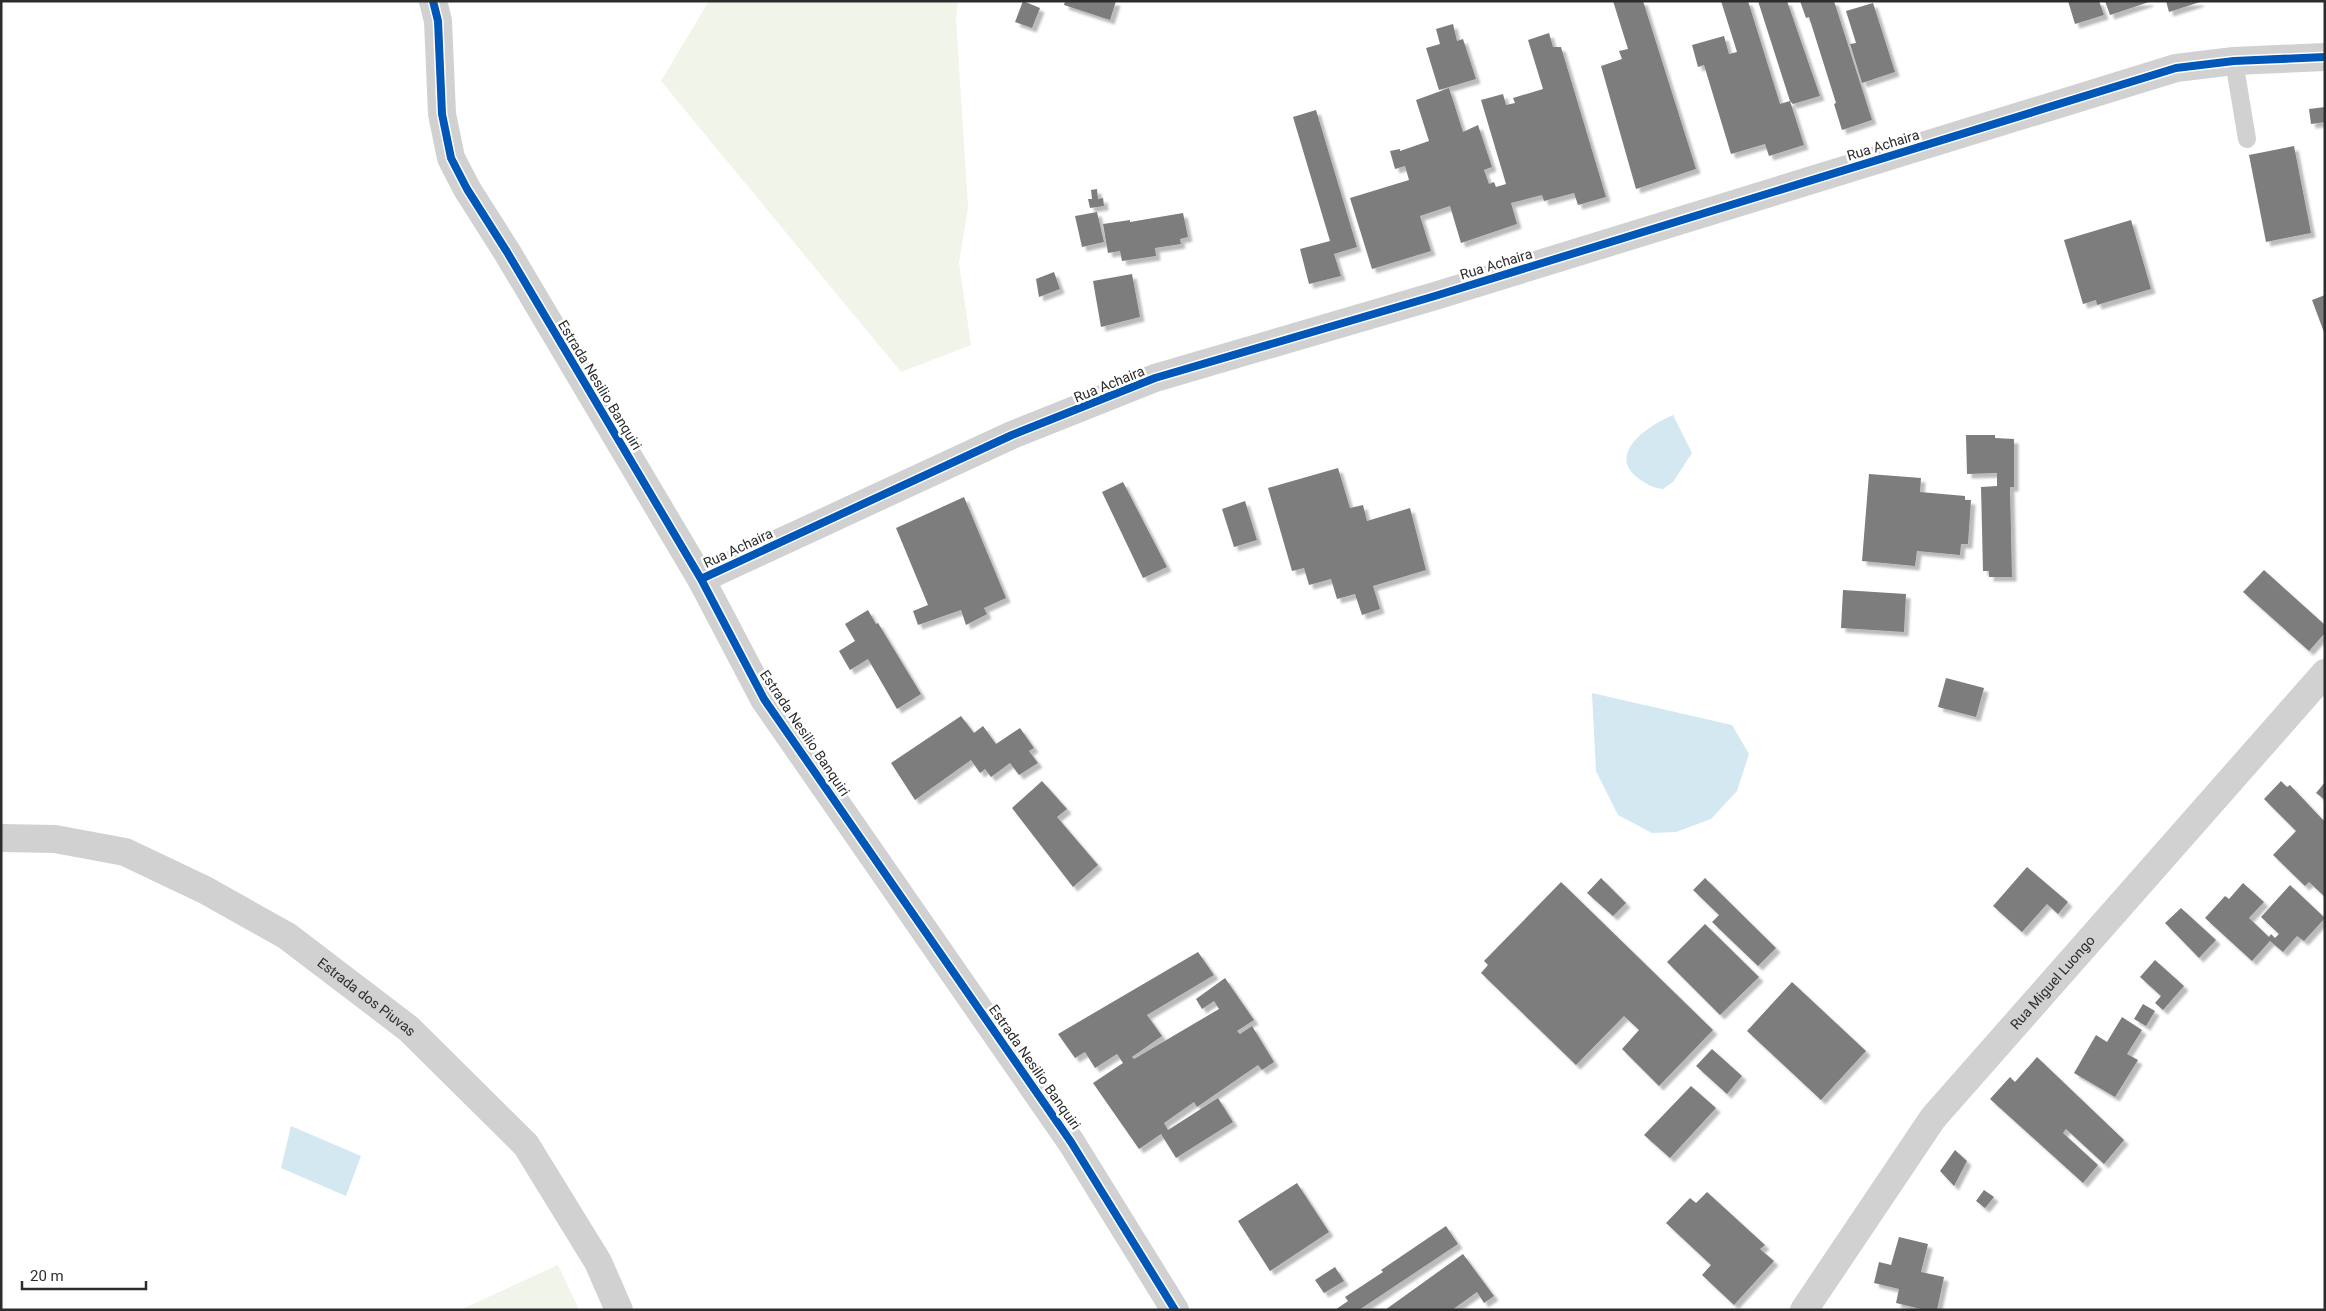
<svg xmlns="http://www.w3.org/2000/svg" width="2326" height="1311" font-family="Roboto,sans-serif">
  <style>
    .green { fill: #f0f4e9 }
    .water { fill: #d4e8f2 }
    .building { fill: #7d7d7d; filter: url(#shadow) }
    .lines { fill: none; stroke-linecap: round; stroke-linejoin: round }
    .lane { stroke: #d1d1d1; stroke-width: 18 }
    .street { stroke: #d1d1d1; stroke-width: 28 }
    .cycleway-casing { stroke: #fff; stroke-width: 11 }
    .cycleway { stroke: #0057b8; stroke-width: 8 }
    .labels { text-anchor: middle; dominant-baseline: central; stroke-width: 5; stroke-linejoin: round; paint-order: stroke }
    .street-label { font-size: 14px; fill: #2c2c2c; stroke: #fff }
  </style>
  <defs>
    <filter id="shadow"><feDropShadow dx="4.5" dy="4.5" stdDeviation="1" flood-color="#0004"/></filter>
  </defs>
  <rect width="100%" height="100%" fill="#fff"/>
  <path class="green" d="M 709,1 L 958,1 L 956,19 L 968,207 L 959,263 L 971,345 L 901,372 L 661,81 Z
    M 558,1265 L 579,1310 L 460,1310 Z"/>
  <path class="water" d="M 1673,415 L 1692,453 L 1673,482 L 1663,489 C 1653,488 1646,484 1638,478 C 1605,453 1651,424 1673,415 Z
    M 1592,693 L 1732,725 L 1749,754 L 1737,791 L 1711,819 L 1676,832 L 1652,833 L 1618,815 L 1596,771 Z
    M 291,1126 L 361,1156 L 346,1196 L 281,1168 Z"/>
  <path class="building" d="M 1023,1 L 1040,8 L 1032,28 L 1015,22 Z
    M 1065,1 L 1116,1 L 1110,20 L 1064,5 Z
    M 1613,1 L 1643,1 L 1696,169 L 1636,189 L 1601,66 L 1622,59 L 1619,51 L 1628,49 Z
    M 1721,1 L 1748,1 L 1780,104 L 1790,101 L 1804,145 L 1769,156 L 1765,144 L 1731,154 L 1704,65 L 1698,67 L 1692,45 L 1724,36 L 1729,54 L 1737,52 Z
    M 1758,1 L 1787,1 L 1820,96 L 1793,104 L 1790,101 Z
    M 1800,1 L 1834,1 L 1872,120 L 1842,130 L 1834,104 L 1836,103 L 1809,17 L 1806,18 Z
    M 2068,1 L 2099,1 L 2104,15 L 2075,24 Z
    M 2105,1 L 2149,1 L 2149,2 L 2110,15 Z
    M 2166,1 L 2200,1 L 2200,2 L 2169,12 Z
    M 1873,3 L 1895,72 L 1862,83 L 1850,44 L 1856,43 L 1846,11 Z
    M 1453,24 L 1457,41 L 1463,39 L 1476,79 L 1439,90 L 1426,48 L 1440,44 L 1436,29 Z
    M 1549,33 L 1553,47 L 1561,47 L 1606,197 L 1578,205 L 1574,193 L 1544,201 L 1542,195 L 1511,203 L 1517,224 L 1461,243 L 1450,206 L 1420,216 L 1431,251 L 1372,269 L 1350,198 L 1409,180 L 1405,166 L 1395,169 L 1390,151 L 1400,149 L 1400,151 L 1429,141 L 1416,100 L 1449,88 L 1463,132 L 1478,125 L 1492,167 L 1484,170 L 1489,184 L 1494,182 L 1496,187 L 1506,184 L 1481,100 L 1503,94 L 1506,105 L 1515,103 L 1513,98 L 1543,89 L 1528,40 Z
    M 2325,107 L 2325,122 L 2311,124 L 2309,109 Z
    M 1316,110 L 1357,247 L 1334,254 L 1341,276 L 1309,284 L 1300,249 L 1330,241 L 1293,117 Z
    M 2294,146 L 2311,233 L 2266,242 L 2249,155 Z
    M 1097,189 L 1098,199 L 1103,198 L 1104,206 L 1090,208 L 1088,199 L 1092,199 L 1091,190 Z
    M 1097,212 L 1104,242 L 1082,247 L 1075,216 Z
    M 1183,213 L 1188,237 L 1180,239 L 1181,244 L 1155,248 L 1156,256 L 1122,261 L 1120,251 L 1108,253 L 1103,224 L 1130,220 L 1130,222 Z
    M 2131,220 L 2151,289 L 2097,305 L 2096,300 L 2083,304 L 2064,240 Z
    M 1054,272 L 1060,289 L 1039,297 L 1036,279 Z
    M 1132,274 L 1140,317 L 1101,327 L 1093,281 Z
    M 2325,295 L 2325,335 L 2312,300 Z
    M 1966,435 L 1995,435 L 1995,438 L 2014,439 L 2014,487 L 2010,487 L 2012,577 L 1989,577 L 1989,571 L 1983,571 L 1981,487 L 1997,486 L 1997,473 L 1967,474 Z
    M 1338,468 L 1350,508 L 1363,505 L 1367,521 L 1410,508 L 1426,570 L 1373,586 L 1380,609 L 1362,615 L 1355,594 L 1337,599 L 1331,579 L 1309,585 L 1304,568 L 1292,571 L 1268,488 Z
    M 1869,474 L 1921,478 L 1920,492 L 1965,496 L 1965,500 L 1971,500 L 1968,544 L 1961,544 L 1960,555 L 1917,551 L 1915,566 L 1862,561 Z
    M 1123,482 L 1167,567 L 1143,578 L 1102,492 Z
    M 964,497 L 1006,598 L 984,608 L 987,614 L 966,625 L 961,610 L 918,625 L 913,611 L 928,605 L 896,528 Z
    M 1245,501 L 1257,540 L 1234,547 L 1222,509 Z
    M 2264,570 L 2325,625 L 2325,633 L 2309,651 L 2243,592 Z
    M 1843,590 L 1906,594 L 1904,632 L 1841,628 Z
    M 868,610 L 876,624 L 878,623 L 921,694 L 897,709 L 868,659 L 850,670 L 839,651 L 855,641 L 845,624 Z
    M 1946,678 L 1984,688 L 1976,717 L 1938,707 Z
    M 961,716 L 974,733 L 983,726 L 996,744 L 1020,728 L 1034,748 L 1029,751 L 1038,763 L 1019,775 L 1010,763 L 991,777 L 985,769 L 980,773 L 971,760 L 915,800 L 891,763 Z
    M 1042,781 L 1067,809 L 1057,817 L 1098,865 L 1073,887 L 1012,808 Z
    M 2281,781 L 2287,787 L 2290,785 L 2325,822 L 2325,897 L 2309,882 L 2305,886 L 2273,855 L 2296,831 L 2264,799 Z
    M 2325,782 L 2325,800 L 2316,793 Z
    M 2027,867 L 2068,902 L 2058,914 L 2047,904 L 2022,932 L 1993,906 Z
    M 1601,878 L 1626,903 L 1613,916 L 1587,893 Z
    M 1705,878 L 1776,948 L 1758,966 L 1712,922 L 1719,915 L 1693,890 Z
    M 1561,882 L 1713,1030 L 1659,1086 L 1622,1049 L 1639,1030 L 1624,1016 L 1576,1065 L 1481,973 L 1488,965 L 1484,961 Z
    M 2243,883 L 2264,902 L 2249,918 L 2269,937 L 2271,934 L 2275,938 L 2279,934 L 2261,917 L 2290,885 L 2325,918 L 2304,941 L 2297,936 L 2283,952 L 2270,941 L 2252,961 L 2205,918 L 2225,896 L 2229,899 Z
    M 2181,908 L 2216,940 L 2199,958 L 2165,923 Z
    M 1705,924 L 1759,977 L 1720,1015 L 1667,962 Z
    M 1198,952 L 1214,975 L 1147,1015 L 1162,1036 L 1132,1057 L 1134,1059 L 1219,1009 L 1214,1001 L 1202,1009 L 1196,999 L 1225,978 L 1254,1020 L 1237,1031 L 1240,1034 L 1252,1026 L 1274,1062 L 1262,1070 L 1258,1065 L 1197,1107 L 1194,1102 L 1164,1123 L 1168,1130 L 1218,1098 L 1233,1122 L 1176,1158 L 1161,1134 L 1139,1149 L 1093,1083 L 1123,1063 L 1117,1054 L 1095,1068 L 1085,1052 L 1075,1058 L 1058,1034 Z
    M 2155,960 L 2184,986 L 2163,1010 L 2155,1003 L 2161,996 L 2140,977 Z
    M 1792,982 L 1866,1051 L 1821,1100 L 1747,1031 Z
    M 2143,1004 L 2155,1011 L 2146,1026 L 2134,1019 Z
    M 2122,1017 L 2142,1030 L 2127,1054 L 2138,1060 L 2115,1097 L 2074,1073 L 2096,1035 L 2107,1042 Z
    M 1712,1049 L 1742,1076 L 1727,1094 L 1696,1066 Z
    M 2037,1057 L 2124,1140 L 2104,1164 L 2066,1129 L 2063,1133 L 2098,1165 L 2083,1183 L 1990,1099 L 2010,1077 L 2015,1082 Z
    M 1691,1086 L 1716,1108 L 1670,1158 L 1644,1135 Z
    M 1955,1150 L 1967,1161 L 1954,1186 L 1940,1171 Z
    M 1297,1183 L 1329,1232 L 1270,1271 L 1238,1221 Z
    M 1984,1190 L 1994,1197 L 1985,1208 L 1976,1201 Z
    M 1707,1192 L 1765,1245 L 1760,1249 L 1774,1261 L 1734,1305 L 1702,1275 L 1711,1265 L 1666,1223 L 1690,1198 L 1696,1203 Z
    M 1446,1226 L 1458,1244 L 1359,1310 L 1335,1310 L 1348,1301 L 1345,1297 L 1383,1272 L 1381,1270 Z
    M 1899,1237 L 1928,1244 L 1921,1272 L 1944,1277 L 1937,1310 L 1925,1310 L 1896,1303 L 1899,1289 L 1874,1283 L 1879,1262 L 1891,1265 Z
    M 1463,1254 L 1494,1296 L 1484,1303 L 1477,1292 L 1452,1310 L 1385,1310 Z
    M 1335,1267 L 1344,1281 L 1324,1293 L 1315,1280 Z"/>
  <g class="lines">
    <path class="lane" d="M 2234,61 L 2247,139"/>
    <g class="street">
      <path d="M 433,1 L 438,21 L 442,114 L 451,158 L 467,189 L 507,252 L 701,579 L 764,699 L 1071,1142 L 1175,1310"/>
      <path d="M 701,579 L 1012,435 L 1155,378 L 1435,296 L 2176,68 L 2234,61 L 2325,57"/>
      <path id="s1" d="M 1,838 L 55,839 L 125,852 L 205,890 L 287,936 L 409,1029 L 526,1145 L 598,1262 L 619,1310"/>
      <path id="s2" d="M 1804,1310 L 1933,1118 L 2325,673"/>
    </g>
    <g class="cycleway-casing">
      <path id="cycleway" d="M 433,1 L 438,21 L 442,114 L 451,158 L 467,189 L 507,252 L 701,579 L 764,699 L 1071,1142 L 1175,1310
        M 701,579 L 1012,435 L 1155,378 L 1435,296 L 2176,68 L 2234,61 L 2325,57"/>
    </g>
    <use href="#cycleway" class="cycleway"/>
  </g>
  <g class="labels">
    <g class="street-label">
      <text transform="translate(1883 145) rotate(-17)">Rua Achaira</text>
      <text transform="translate(1496 264) rotate(-17)">Rua Achaira</text>
      <text transform="translate(1109 384) rotate(-22)">Rua Achaira</text>
      <text transform="translate(600 385) rotate(59)">Estrada Nesilio Banquiri</text>
      <text transform="translate(738 548) rotate(-25)">Rua Achaira</text>
      <text transform="translate(805 733) rotate(56)">Estrada Nesilio Banquiri</text>
      <text stroke="none"><textPath href="#s2" startOffset="412">Rua Miguel Luongo</textPath></text>
      <text stroke="none"><textPath href="#s1" startOffset="408">Estrada dos Piuvas</textPath></text>
      <text transform="translate(1035 1067) rotate(55)">Estrada Nesilio Banquiri</text>
    </g>
  </g>
  <rect width="2326" height="1311" fill="none" stroke="#2c2c2c" stroke-width="5"/>
  <path d="M22 1281v8h124v-8" fill="none" stroke="#2c2c2c" stroke-width="2.5"/>
  <text x="30" y="1281" font-size="15" fill="#2c2c2c" stroke="#ffffff" stroke-width="4" paint-order="stroke">20 m</text>
</svg>
